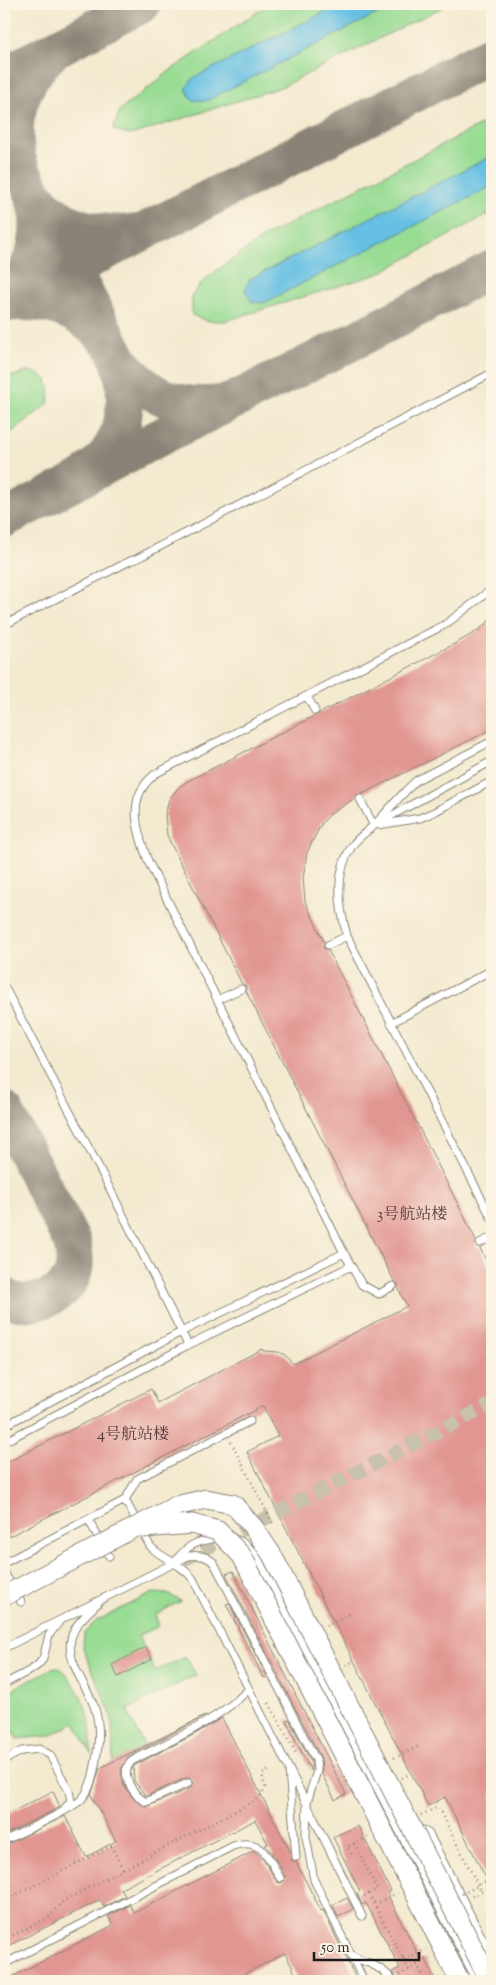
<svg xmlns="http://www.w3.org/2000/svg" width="496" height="1985" font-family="'Sorts Mill Goudy','Noto Serif SC',serif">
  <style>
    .green { fill: #99dc94; stroke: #5a7c58 }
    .water { fill: #65c0e3; stroke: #406e80 }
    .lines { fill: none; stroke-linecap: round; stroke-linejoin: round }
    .taxiway { stroke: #888376; stroke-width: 38 }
    .building { fill: #e19691 }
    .street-tunnel { stroke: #c8c1ab; stroke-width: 14; stroke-dasharray: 14 7; stroke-linecap: butt }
    .lane-casing { stroke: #888376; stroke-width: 9 }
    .path { stroke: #888376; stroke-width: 2.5; stroke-dasharray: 1 4; stroke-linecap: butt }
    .lane { stroke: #fff; stroke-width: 7 }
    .secondary-bridge-casing { stroke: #888376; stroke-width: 21; stroke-linecap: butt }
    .path-bridge { stroke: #888376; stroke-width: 2.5; stroke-dasharray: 1 4; stroke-linecap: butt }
    .secondary-bridge { stroke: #fff; stroke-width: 19 }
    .labels { text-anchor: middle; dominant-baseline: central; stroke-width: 4; stroke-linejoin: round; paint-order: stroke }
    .number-label { font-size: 16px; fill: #4d3a39 }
  </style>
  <rect width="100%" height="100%" fill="#fcf5e5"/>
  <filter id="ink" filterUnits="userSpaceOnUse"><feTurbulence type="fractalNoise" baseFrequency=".02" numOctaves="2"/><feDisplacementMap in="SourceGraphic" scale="10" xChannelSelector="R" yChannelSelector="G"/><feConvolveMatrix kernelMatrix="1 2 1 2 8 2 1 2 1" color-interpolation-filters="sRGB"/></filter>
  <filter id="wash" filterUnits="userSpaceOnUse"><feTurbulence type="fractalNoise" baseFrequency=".0096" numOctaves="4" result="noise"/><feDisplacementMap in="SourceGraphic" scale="20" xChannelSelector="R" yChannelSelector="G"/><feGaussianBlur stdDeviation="1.12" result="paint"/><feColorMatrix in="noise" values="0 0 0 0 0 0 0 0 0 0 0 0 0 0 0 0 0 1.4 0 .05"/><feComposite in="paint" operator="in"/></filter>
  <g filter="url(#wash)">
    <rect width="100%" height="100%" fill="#f3eacf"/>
    <path class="green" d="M 269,4 L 449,4 L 281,87 L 131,135 L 113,130 L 120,110 L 171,70 Z
      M 492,119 L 492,212 L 378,274 L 225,321 L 207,321 L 192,315 L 192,295 L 204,280 L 262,238 Z
      M 28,371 L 37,373 L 47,380 L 50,393 L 48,404 L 4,438 L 4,379 Z
      M 153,1593 L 167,1594 L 181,1601 L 155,1615 L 159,1626 L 138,1636 L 155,1671 L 186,1657 L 196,1675 L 127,1710 L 146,1749 L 113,1767 L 112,1717 L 83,1648 L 84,1633 L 96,1621 Z
      M 59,1668 C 71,1673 86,1706 89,1718 C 91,1730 91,1742 91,1754 L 75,1723 L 49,1736 L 17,1739 L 6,1716 L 4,1717 L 4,1694 L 51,1669 Z"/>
    <path class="water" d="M 341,4 L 396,4 L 206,101 L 192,100 L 186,89 L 193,78 Z
      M 492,156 L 492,186 L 264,303 L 252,302 L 245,290 L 250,279 Z"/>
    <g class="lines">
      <path class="taxiway" d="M 4,75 L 142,4
        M 4,136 L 119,360 C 131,399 126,443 92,469
        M 19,164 C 7,124 20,82 50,54
        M 39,200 C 64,231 104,236 141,233
        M 4,302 C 29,277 46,238 35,202
        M 4,303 L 492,54
        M 6,303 C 46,299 77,307 105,338
        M 119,360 C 149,397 178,411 226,403
        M 4,519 L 166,434 L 348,344 L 492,269
        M 4,1110 L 72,1242 C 75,1255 77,1268 70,1280 C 58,1300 23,1310 4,1296"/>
    </g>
    <g id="blocks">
      <path class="building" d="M 492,618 L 492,729 L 362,794 L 357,795 L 355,798 L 329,815 L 322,823 L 312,842 L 307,853 L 303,878 L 305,901 L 324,942 L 323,948 L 328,950 L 438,1165 L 476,1240 L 476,1246 L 480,1248 L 492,1272 L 492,1890 L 445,1797 L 428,1806 L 247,1452 L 278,1436 L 263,1406 L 4,1539 L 4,1464 L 151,1389 L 158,1403 L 262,1349 L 263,1351 L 278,1352 L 285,1355 L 293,1364 L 407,1306 L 398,1288 L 398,1284 L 394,1281 L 246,991 L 246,986 L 242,984 L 172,846 L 167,835 L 165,815 L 169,799 L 179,787 L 186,782 L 458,642 L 479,630 Z
        M 233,1571 L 346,1794 L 335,1800 L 322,1774 L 321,1758 L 226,1574 Z
        M 229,1603 L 267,1677 L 264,1678 L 226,1604 Z
        M 146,1647 L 152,1659 L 118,1677 L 112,1665 Z
        M 207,1715 L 128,1757 L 121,1770 L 124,1786 L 133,1798 L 146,1807 L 191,1788 L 193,1781 L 191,1778 L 186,1778 L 146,1796 L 134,1781 L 133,1768 L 135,1765 L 195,1734 L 222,1718 L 290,1851 L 291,1860 L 296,1862 L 321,1911 L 323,1910 L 357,1981 L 299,1981 L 285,1953 L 231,1981 L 4,1981 L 113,1925 L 108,1916 L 130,1905 L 134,1913 L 254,1851 L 263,1859 L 277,1882 L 280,1883 L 284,1881 L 285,1875 L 272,1853 L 265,1845 L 268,1844 L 255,1820 L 121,1889 L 125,1896 L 104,1907 L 100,1900 L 4,1948 L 4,1846 L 65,1816 L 86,1857 L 116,1841 L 91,1795 L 100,1768 Z
        M 289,1719 L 311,1762 L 311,1771 L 286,1720 Z
        M 53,1791 L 60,1807 L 4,1835 L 4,1816 Z
        M 358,1826 L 391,1891 L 387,1893 L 421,1960 L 425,1958 L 436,1981 L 398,1981 L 392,1972 L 400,1968 L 366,1903 L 362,1905 L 357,1893 L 360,1891 L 333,1837 Z
        M 347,1898 L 353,1909 L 338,1917 L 333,1905 Z"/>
    </g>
  </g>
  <g filter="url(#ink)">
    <use href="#blocks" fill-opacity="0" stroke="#888376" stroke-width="1"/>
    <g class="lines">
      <path class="street-tunnel" d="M 183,1560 L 492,1404"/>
      <g class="lane-casing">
        <path id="lane" d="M 4,625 L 130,561 L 136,559 L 492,373
          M 307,696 L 315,711
          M 492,741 L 417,780 C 401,794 389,810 374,825 C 367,832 357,838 352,846 C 334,873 339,907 347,936 L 492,1219
          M 360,799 L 374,826
          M 378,823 L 492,761
          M 379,825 L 420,818 L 434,812 L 492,781
          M 328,945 L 347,936
          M 4,986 L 105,1179 L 188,1345
          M 217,1000 L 241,989
          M 391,1023 L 492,970
          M 480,1243 L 492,1237
          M 393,1286 L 379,1294 L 362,1285 L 344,1253 L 148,861 C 140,839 128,807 144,786 C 147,781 151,778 155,774 L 446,624 L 492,589
          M 4,1426 L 181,1332 L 344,1253
          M 4,1442 L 188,1345 L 351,1266
          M 125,1500 L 137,1479 L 250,1421
          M 88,1519 L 109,1556
          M 234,1539 C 245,1541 253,1551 259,1560 L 477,1981
          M 175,1562 C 186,1545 199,1540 218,1538
          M 4,1563 L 125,1500 L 150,1546 C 163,1560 180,1562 193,1579 C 250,1691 307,1803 362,1916
          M 4,1572 L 21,1602
          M 4,1648 L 188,1556 C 199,1555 206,1555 214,1563 L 316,1760 L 317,1771 L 307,1802 L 306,1837 L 314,1880 L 364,1981
          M 4,1684 L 31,1670 L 38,1665 L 43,1659 L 49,1635 L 59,1622
          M 4,1760 L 22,1751 L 39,1749 L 50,1755 L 69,1791 L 71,1801 L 65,1808
          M 289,1770 L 296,1857
          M 188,1783 L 146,1802 C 133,1795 118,1773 132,1761 C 171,1740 216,1722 248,1690
          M 415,1833 L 423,1830 L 429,1834 L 492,1957
          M 4,1841 C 25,1830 64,1814 81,1800 C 90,1791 93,1777 95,1765 C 99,1745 101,1726 94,1706 C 86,1684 66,1662 71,1639 C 74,1624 88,1613 98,1603
          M 352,1955 C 358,1960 364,1961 371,1964 C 380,1968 387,1973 393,1981
          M 4,1964 L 233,1846 C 262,1837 268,1857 280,1878"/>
      </g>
      <path class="path" d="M 231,1442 L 274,1526
        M 346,1665 L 354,1661
        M 269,1703 L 297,1755
        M 402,1778 L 411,1773
        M 421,1815 L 438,1807 L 481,1891
        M 354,1843 L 377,1889 L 364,1896
        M 351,1854 L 347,1847 L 368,1837
        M 369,1894 L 409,1970
        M 472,1896 L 490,1887
        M 4,1901 L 111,1846 L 123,1869
        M 374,1902 L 380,1902 L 397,1893
        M 4,1940 L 49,1917 L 63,1901 L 254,1801 L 262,1794 L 265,1787 L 262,1774 L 271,1769
        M 403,1958 L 409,1958 L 426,1949
        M 399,1975 L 417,1965 L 426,1981"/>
      <use href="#lane" class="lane"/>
      <g class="secondary-bridge-casing">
        <path id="secondary-bridge" d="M 143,1528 L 192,1524 L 218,1531 L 242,1556 L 460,1981
          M 4,1596 L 176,1506 L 206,1499 L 233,1504 L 254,1528 L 272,1555 L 490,1981"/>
      </g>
      <path class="path-bridge" d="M 326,1626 L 352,1613
        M 394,1758 L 419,1746
        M 462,1894 L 487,1881"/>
      <use href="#secondary-bridge" class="secondary-bridge"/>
    </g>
  </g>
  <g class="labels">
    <g class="number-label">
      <text x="412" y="1215">3号航站楼</text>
      <text x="133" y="1435">4号航站楼</text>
    </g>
  </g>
  <rect width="496" height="1985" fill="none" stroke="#fcf5e5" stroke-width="20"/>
  <path d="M314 1952v8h105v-8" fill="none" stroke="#1c1c1c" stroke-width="2.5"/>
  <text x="321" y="1952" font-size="15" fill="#1c1c1c" stroke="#fcf5e5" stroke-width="4" paint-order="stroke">50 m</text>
</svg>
